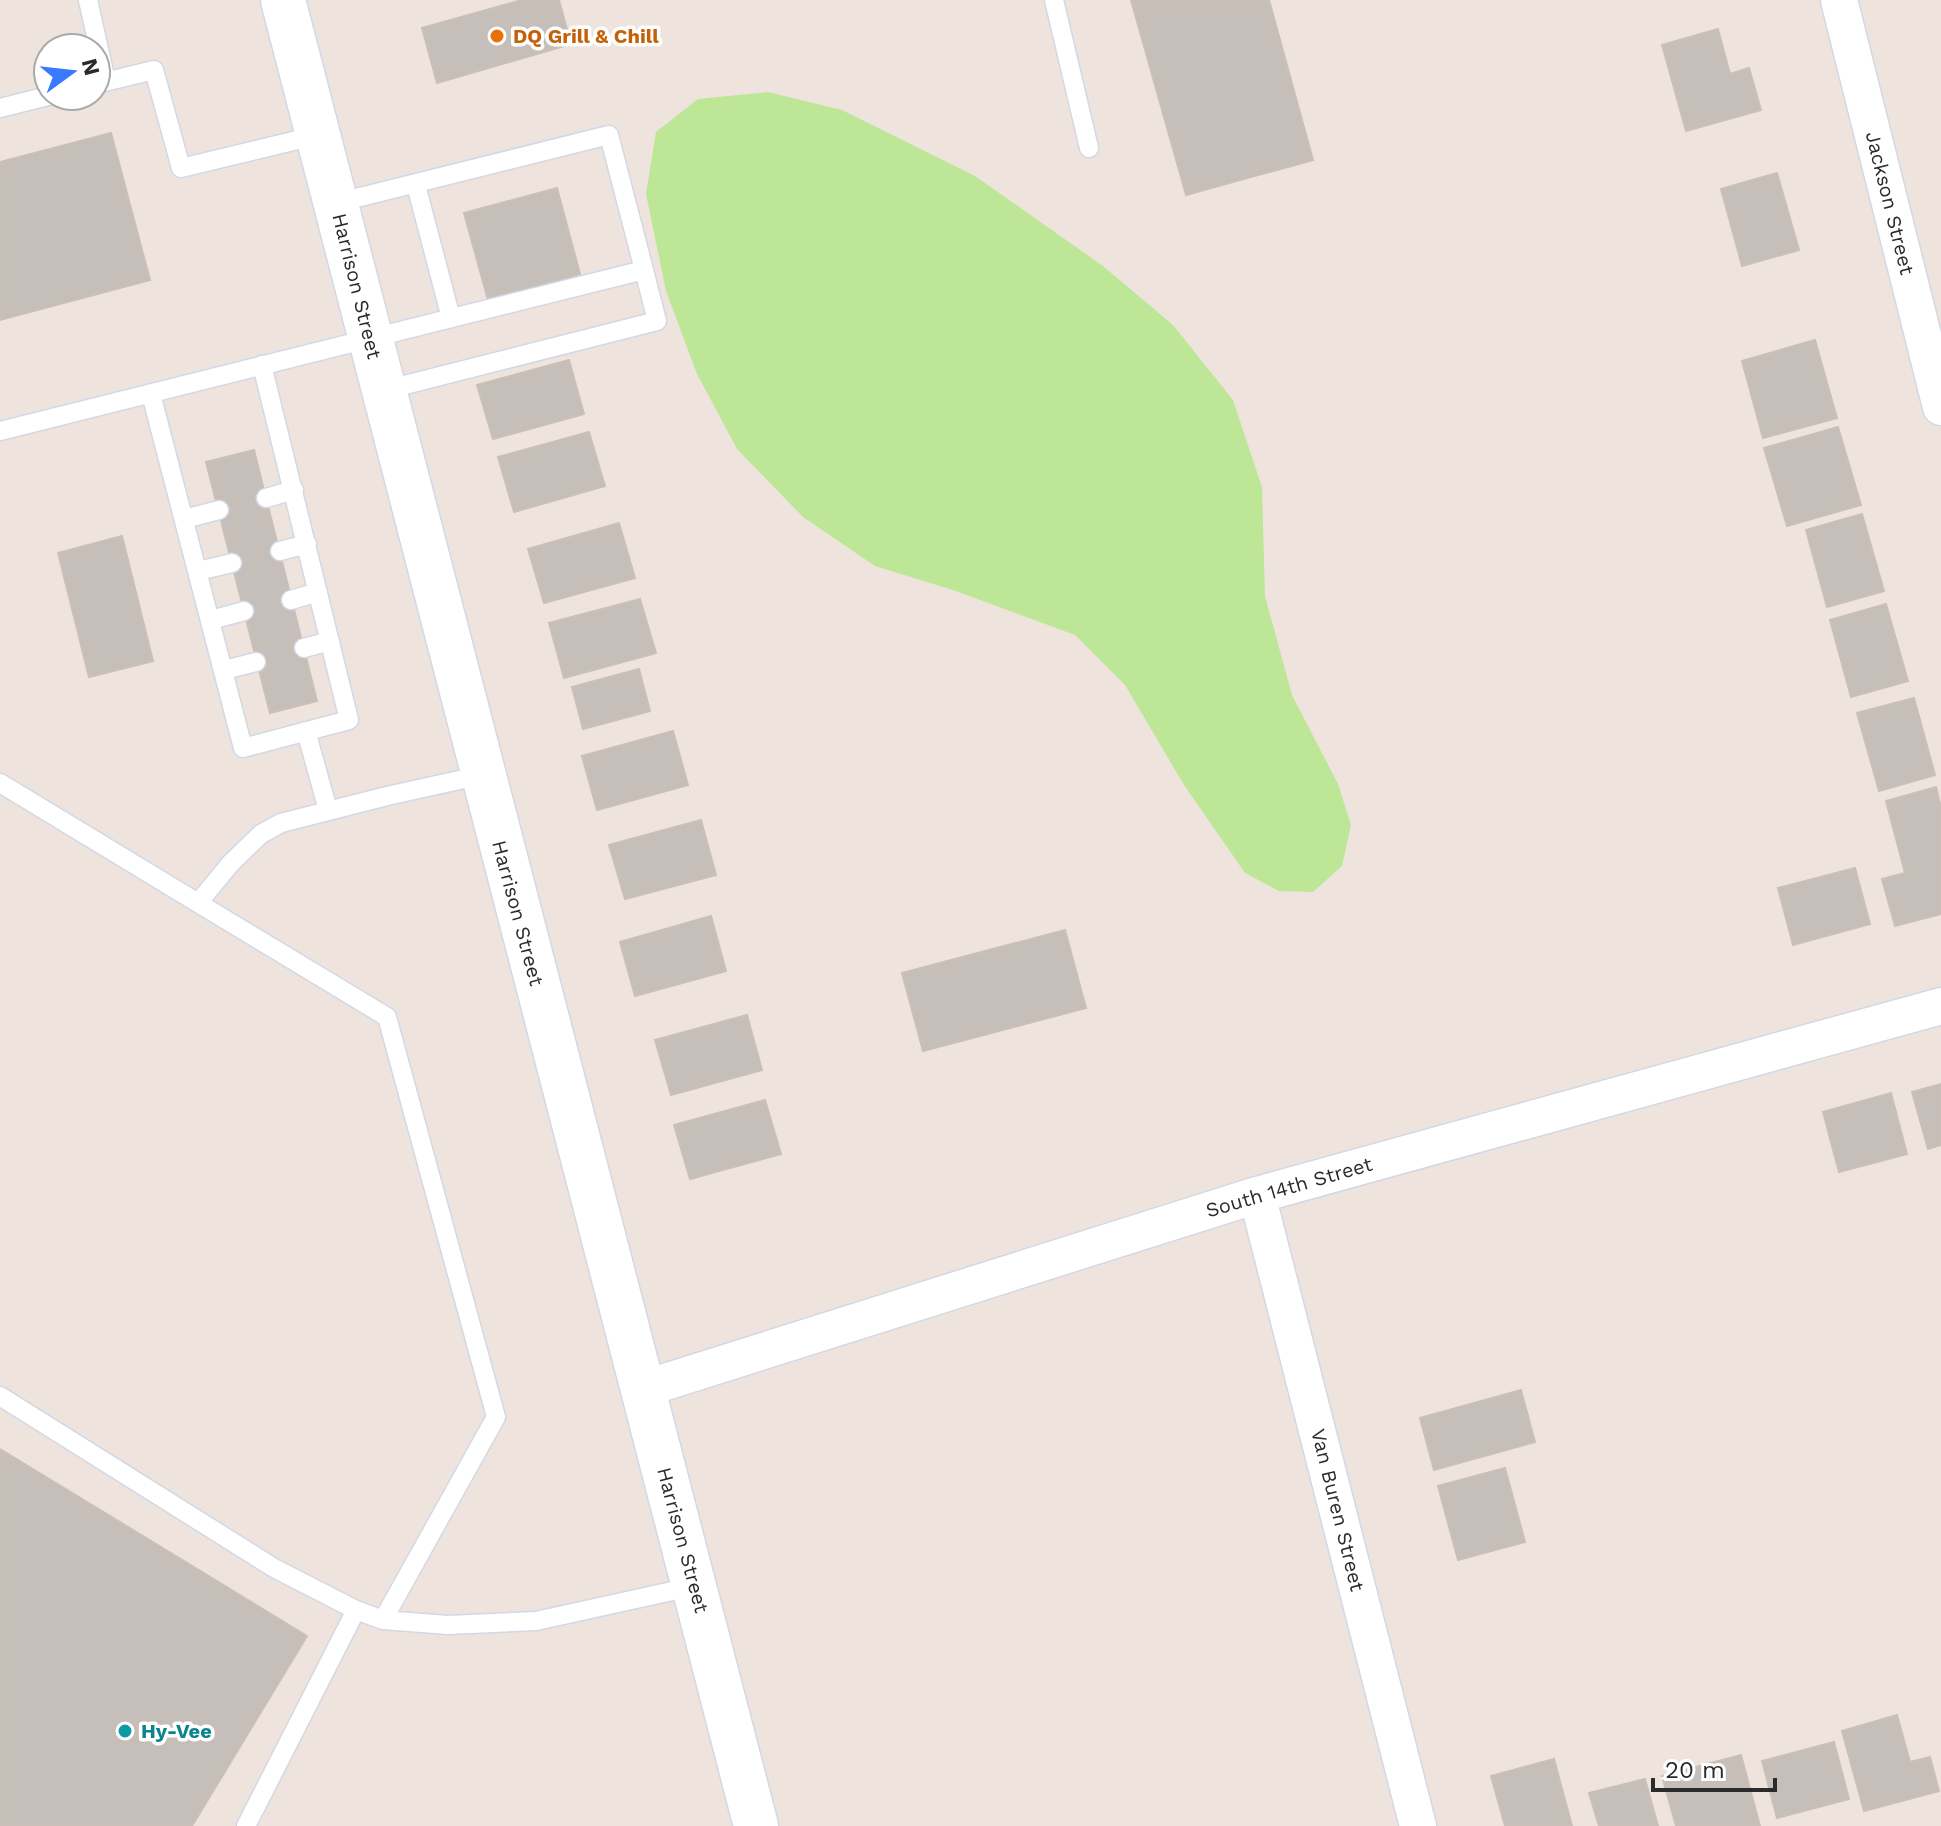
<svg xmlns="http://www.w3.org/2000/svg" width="1941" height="1826" font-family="'Work Sans',sans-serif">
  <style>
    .green { fill: #bde797 }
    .building { fill: #c6beb9; stroke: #c9c0b6; stroke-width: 2 }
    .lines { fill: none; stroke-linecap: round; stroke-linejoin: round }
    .service-casing { stroke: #d2d8e5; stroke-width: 21 }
    .minor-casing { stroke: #d2d8e5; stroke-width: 39 }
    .tertiary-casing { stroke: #d2d8e5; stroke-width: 47 }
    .service { stroke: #fff; stroke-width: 18 }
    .minor { stroke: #fff; stroke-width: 36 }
    .tertiary { stroke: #fff; stroke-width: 44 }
    .food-dot { fill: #e8710a; stroke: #fff; stroke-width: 3 }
    .culture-dot { fill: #0f9aa8; stroke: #fff; stroke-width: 3 }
    .labels { text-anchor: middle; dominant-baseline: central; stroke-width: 7; stroke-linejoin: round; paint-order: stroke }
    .food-label { font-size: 20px; font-weight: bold; fill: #c56008; stroke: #fff; text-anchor: start }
    .street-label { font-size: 20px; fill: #2b2b2b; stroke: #fff }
    .culture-label { font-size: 20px; font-weight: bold; fill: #0d838f; stroke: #fff; text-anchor: start }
  </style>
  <rect width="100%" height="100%" fill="#eee4dd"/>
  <path class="green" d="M 768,92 L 842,110 L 975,176 L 1103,266 L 1173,325 L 1233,400 L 1262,487 L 1265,596 L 1292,695 L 1338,784 L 1351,825 L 1342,866 L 1313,892 L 1279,891 L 1245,873 L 1184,785 L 1125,685 L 1075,635 L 953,590 L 875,566 L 803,517 L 737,449 L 697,374 L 666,291 L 646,194 L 656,132 L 698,99 Z"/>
  <path class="building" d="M 522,0 L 559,0 L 571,44 L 437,83 L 422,28 Z
    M 1131,0 L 1269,0 L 1313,160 L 1186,195 Z
    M 1718,29 L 1730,74 L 1749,68 L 1761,110 L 1686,131 L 1662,45 Z
    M 111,133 L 150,280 L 0,320 L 0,162 Z
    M 1777,173 L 1799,250 L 1742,266 L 1721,189 Z
    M 557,188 L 580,274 L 488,300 L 464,213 Z
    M 1815,340 L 1837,418 L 1763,438 L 1742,361 Z
    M 569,360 L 584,414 L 493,439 L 477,385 Z
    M 1838,427 L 1861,505 L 1787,526 L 1764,448 Z
    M 589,432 L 605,486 L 514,512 L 498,457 Z
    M 254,450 L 317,701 L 270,713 L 206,462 Z
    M 1862,514 L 1884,591 L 1827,607 L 1806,530 Z
    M 619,523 L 635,578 L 544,603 L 528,549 Z
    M 122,536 L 153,661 L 89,677 L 58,553 Z
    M 640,599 L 656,653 L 564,678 L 549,623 Z
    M 1886,604 L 1908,681 L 1851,697 L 1830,620 Z
    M 639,669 L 650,711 L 583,729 L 572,687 Z
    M 1914,698 L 1935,775 L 1879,791 L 1857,713 Z
    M 673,731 L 688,785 L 597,810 L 582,756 Z
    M 1936,787 L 1941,808 L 1941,914 L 1895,926 L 1882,879 L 1905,873 L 1886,801 Z
    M 701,820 L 716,875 L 625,899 L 609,845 Z
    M 1855,868 L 1870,924 L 1793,945 L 1778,888 Z
    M 711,916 L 726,971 L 635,996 L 620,942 Z
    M 1065,930 L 1086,1008 L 923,1051 L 902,973 Z
    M 747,1015 L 762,1070 L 671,1095 L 655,1040 Z
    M 1941,1084 L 1941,1145 L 1928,1149 L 1912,1092 Z
    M 1891,1093 L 1907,1154 L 1839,1172 L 1823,1112 Z
    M 765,1100 L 781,1154 L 690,1179 L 674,1125 Z
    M 1521,1390 L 1535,1442 L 1434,1470 L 1420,1418 Z
    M 0,1449 L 307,1636 L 192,1826 L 0,1826 Z
    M 1505,1468 L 1525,1542 L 1458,1560 L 1438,1486 Z
    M 1897,1715 L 1910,1762 L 1930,1757 L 1939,1791 L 1864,1811 L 1842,1731 Z
    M 1834,1742 L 1849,1799 L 1777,1818 L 1762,1761 Z
    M 1741,1755 L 1760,1826 L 1676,1826 L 1662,1776 Z
    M 1554,1759 L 1572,1826 L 1505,1826 L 1491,1776 Z
    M 1645,1779 L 1658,1826 L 1599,1826 L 1589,1793 Z"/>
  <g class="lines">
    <g class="service-casing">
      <path id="service" d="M 88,0 L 106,81
        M 1054,0 L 1089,148
        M 96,84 L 154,70 L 181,168 L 318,135
        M 0,108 L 48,96
        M 416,185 L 451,318
        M 385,390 L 657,321 L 644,270
        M 151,394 L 243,748 L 349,720 L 262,365
        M 0,431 L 644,270 L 609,135 L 336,203
        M 266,498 L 294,490
        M 184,519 L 219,510
        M 280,551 L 307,544
        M 198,571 L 232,563
        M 291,600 L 318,592
        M 211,620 L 244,611
        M 304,648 L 330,641
        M 224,670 L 256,662
        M 306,731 L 328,810
        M 0,783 L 198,903 L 231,863 L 261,834 L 281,823 L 387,796 L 482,775
        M 198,903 L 387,1017 L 496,1417 L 383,1620
        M 0,1396 L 274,1568 L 356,1610 L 383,1620 L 448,1625 L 536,1621 L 695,1586
        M 246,1826 L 356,1610"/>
    </g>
    <g class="minor-casing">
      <path id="minor" d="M 1839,0 L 1941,407
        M 1257,1195 L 1418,1826
        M 643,1389 L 1257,1195 L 1941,1006"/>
    </g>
    <g class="tertiary-casing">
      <path id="tertiary" d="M 283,0 L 756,1826"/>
    </g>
    <use href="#service" class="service"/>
    <use href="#minor" class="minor"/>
    <use href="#tertiary" class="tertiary"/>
  </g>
  <circle class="food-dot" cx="497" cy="36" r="8"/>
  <circle class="culture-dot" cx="125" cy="1731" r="8"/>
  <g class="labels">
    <g class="food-label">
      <text x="513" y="36">DQ Grill &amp; Chill</text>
    </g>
    <g class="street-label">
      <text transform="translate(1890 203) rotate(76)">Jackson Street</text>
      <text transform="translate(357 286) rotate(76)">Harrison Street</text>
      <text transform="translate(518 913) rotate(75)">Harrison Street</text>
      <text transform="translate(1289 1187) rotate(-16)">South 14th Street</text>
      <text transform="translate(1338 1510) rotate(76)">Van Buren Street</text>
      <text transform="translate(683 1540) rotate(75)">Harrison Street</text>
    </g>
    <g class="culture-label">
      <text x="141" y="1731">Hy-Vee</text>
    </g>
  </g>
  <g transform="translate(72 72) rotate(75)"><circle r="38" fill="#ffffff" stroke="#aaaaaa" stroke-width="2"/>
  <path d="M0-6L14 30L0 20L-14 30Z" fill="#397aff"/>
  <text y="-12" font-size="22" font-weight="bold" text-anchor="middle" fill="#2b2b2b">N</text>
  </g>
  <path d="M1653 1778v12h122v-12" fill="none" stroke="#2b2b2b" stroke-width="4"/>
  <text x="1665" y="1778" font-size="24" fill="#2b2b2b" stroke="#ffffff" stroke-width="6" paint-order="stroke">20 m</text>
</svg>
